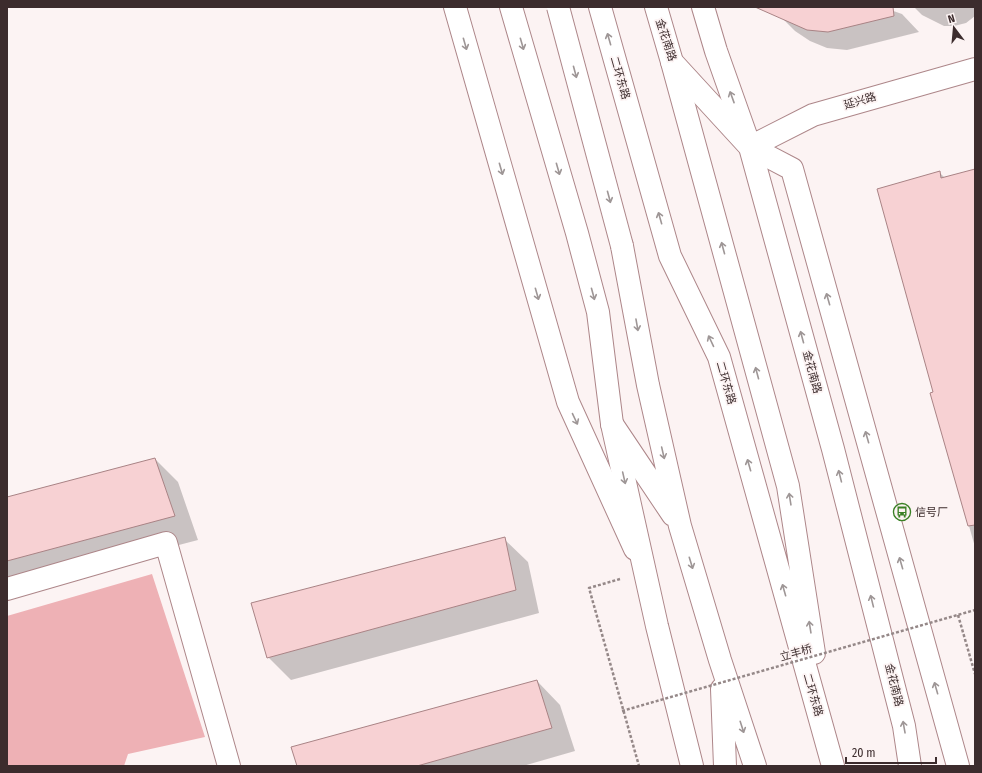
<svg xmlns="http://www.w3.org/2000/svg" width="982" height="773" font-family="'Fira Sans Condensed','Noto Sans SC',sans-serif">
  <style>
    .green { fill: #eeb1b5 }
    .shadow { fill: #0003 }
    .building { fill: #f7d1d3; stroke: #a98385 }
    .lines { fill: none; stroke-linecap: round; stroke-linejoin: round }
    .street-casing { stroke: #ad8689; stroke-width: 24 }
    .secondary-casing { stroke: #ad8689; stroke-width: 24 }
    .highway-casing { stroke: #ad8689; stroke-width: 24 }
    .path { stroke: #958888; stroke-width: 2.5; stroke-dasharray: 3 2; stroke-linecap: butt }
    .street { stroke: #fff; stroke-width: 22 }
    .secondary { stroke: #fff; stroke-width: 22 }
    .highway { stroke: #fff; stroke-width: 22 }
    .highway-bridge-casing { stroke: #ad8689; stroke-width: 24; stroke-linecap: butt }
    .path-bridge { stroke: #958888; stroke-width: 2.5; stroke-dasharray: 3 2; stroke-linecap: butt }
    .highway-bridge { stroke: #fff; stroke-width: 22 }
    .oneway { stroke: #9e9696 }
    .labels { text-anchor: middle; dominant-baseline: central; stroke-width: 3.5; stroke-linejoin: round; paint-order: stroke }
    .street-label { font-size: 11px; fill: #3c2c2d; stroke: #fcf3f3 }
    .poi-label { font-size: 11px; fill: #3c2c2d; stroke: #fcf3f3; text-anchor: start }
  </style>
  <rect width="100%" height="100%" fill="#fcf3f3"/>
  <path class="green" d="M 152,574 L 205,737 L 128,754 L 124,766 L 7,766 L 7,616 Z"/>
  <path class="shadow" d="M 771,7 L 882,7 L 902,14 L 919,32 L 847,50 L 827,48 L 810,41 L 795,31 Z
    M 914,7 L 975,7 L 975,16 L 966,23 L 954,26 L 944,26 L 922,15 Z
    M 975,170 L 975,547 L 931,393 L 934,392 L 939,172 L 945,178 Z
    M 155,459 L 178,482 L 198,540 L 7,590 L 7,498 Z
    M 504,539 L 528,562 L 539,613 L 291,680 L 268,657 Z
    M 537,681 L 560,705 L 575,751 L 523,766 L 298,766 Z"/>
  <path class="building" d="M 755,7 L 893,7 L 894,16 L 828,32 L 807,30 Z
    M 975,169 L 975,525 L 968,526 L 930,393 L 933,392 L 877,189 L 940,171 L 941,178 Z
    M 155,458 L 175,516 L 7,561 L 7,497 Z
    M 505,537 L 516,590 L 267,658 L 251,603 Z
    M 537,680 L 552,728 L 417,766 L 297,766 L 291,747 Z"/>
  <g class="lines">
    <g class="street-casing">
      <path id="street" d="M 455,7 L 568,402 L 635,549
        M 703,7 L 716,51 L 750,147 L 792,169 L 958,766
        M 750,147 L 813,115 L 975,69
        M 7,589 L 166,543 L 229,766"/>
    </g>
    <g class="secondary-casing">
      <path id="secondary" d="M 511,7 L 577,233 L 598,312 L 612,424 L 657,626 L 692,766
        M 656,7 L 672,62 L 750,147 L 833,449 L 904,726 L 910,766"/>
    </g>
    <g class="highway-casing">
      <path id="highway" d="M 600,7 L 670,256 L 719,357 L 833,766
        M 672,62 L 788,486 L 814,653
        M 622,246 L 648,385 L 680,526 L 720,660 L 755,766
        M 612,424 L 673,515
        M 722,689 L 725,766"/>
    </g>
    <path class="path" d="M 620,579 L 589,588 L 639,766
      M 958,615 L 975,674"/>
    <use href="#street" class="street"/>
    <use href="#secondary" class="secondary"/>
    <use href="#highway" class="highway"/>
    <g class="highway-bridge-casing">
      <path id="highway-bridge" d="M 558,7 L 622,246"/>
    </g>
    <path class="path-bridge" d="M 622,711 L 975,610"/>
    <use href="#highway-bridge" class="highway-bridge"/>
  </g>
  <defs><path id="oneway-shaft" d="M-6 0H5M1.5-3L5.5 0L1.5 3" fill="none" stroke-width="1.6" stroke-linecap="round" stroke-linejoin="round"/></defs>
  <g class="oneway">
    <use href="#oneway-shaft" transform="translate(609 39) rotate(-106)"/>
    <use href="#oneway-shaft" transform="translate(465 44) rotate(74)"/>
    <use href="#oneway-shaft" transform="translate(522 44) rotate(74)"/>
    <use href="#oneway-shaft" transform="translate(575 72) rotate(75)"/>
    <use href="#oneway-shaft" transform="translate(732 97) rotate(-110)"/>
    <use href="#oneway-shaft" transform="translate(501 169) rotate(74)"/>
    <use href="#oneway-shaft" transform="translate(558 169) rotate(74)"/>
    <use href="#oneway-shaft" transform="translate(609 197) rotate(75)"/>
    <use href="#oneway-shaft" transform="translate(660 218) rotate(-106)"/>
    <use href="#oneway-shaft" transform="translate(723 248) rotate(-105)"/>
    <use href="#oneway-shaft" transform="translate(537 294) rotate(74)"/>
    <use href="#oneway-shaft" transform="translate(593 294) rotate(75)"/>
    <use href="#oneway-shaft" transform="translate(828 299) rotate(-106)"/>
    <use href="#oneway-shaft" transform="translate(637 325) rotate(80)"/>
    <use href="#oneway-shaft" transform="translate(802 337) rotate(-105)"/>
    <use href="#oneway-shaft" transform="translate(711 341) rotate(-115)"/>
    <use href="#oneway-shaft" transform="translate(757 373) rotate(-105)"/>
    <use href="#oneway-shaft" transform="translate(575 419) rotate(65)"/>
    <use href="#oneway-shaft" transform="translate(867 437) rotate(-106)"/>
    <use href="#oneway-shaft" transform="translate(663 453) rotate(77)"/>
    <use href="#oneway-shaft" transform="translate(749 465) rotate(-106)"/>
    <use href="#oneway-shaft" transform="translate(840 476) rotate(-104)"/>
    <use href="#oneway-shaft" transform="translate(624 478) rotate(77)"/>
    <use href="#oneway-shaft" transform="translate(790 499) rotate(-99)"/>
    <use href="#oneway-shaft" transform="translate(691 563) rotate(73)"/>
    <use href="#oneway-shaft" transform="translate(901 563) rotate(-106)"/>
    <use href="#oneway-shaft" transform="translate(784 590) rotate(-106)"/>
    <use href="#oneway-shaft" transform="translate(872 601) rotate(-104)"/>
    <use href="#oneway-shaft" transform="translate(810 627) rotate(-99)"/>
    <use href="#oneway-shaft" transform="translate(936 688) rotate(-106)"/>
    <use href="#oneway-shaft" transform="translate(742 727) rotate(72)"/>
    <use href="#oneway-shaft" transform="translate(904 727) rotate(-100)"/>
  </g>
  <defs>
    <g id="bus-ring" transform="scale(0.9)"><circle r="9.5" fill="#fcf3f3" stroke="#3a8025" stroke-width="1.5"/><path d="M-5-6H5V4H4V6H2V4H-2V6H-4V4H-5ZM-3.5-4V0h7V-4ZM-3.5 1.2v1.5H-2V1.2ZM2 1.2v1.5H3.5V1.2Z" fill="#3a8025"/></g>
  </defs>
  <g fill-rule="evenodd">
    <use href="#bus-ring" x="902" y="512"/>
  </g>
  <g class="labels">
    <g class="street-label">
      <text transform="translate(666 40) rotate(72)">金花南路</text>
      <text transform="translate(620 78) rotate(74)">二环东路</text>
      <text transform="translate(860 101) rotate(-16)">延兴路</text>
      <text transform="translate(812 372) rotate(75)">金花南路</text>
      <text transform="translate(726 383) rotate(74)">二环东路</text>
      <text transform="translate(796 653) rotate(-16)">立丰桥</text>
      <text transform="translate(894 685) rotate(76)">金花南路</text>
      <text transform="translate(813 695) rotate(74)">二环东路</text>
    </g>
    <g class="poi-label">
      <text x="915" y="512">信号厂</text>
    </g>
  </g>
  <rect width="982" height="773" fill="none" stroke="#3c2c2d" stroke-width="16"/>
  <g transform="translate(954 28) rotate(344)" stroke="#fcf3f3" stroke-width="3" paint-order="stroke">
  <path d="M0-3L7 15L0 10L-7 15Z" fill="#3c2c2d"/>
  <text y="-6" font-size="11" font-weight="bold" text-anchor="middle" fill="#3c2c2d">N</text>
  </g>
  <path d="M846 757v6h90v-6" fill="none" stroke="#3c2c2d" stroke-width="2"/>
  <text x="852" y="757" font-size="12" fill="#3c2c2d" stroke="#fcf3f3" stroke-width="3" paint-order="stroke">20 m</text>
</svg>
